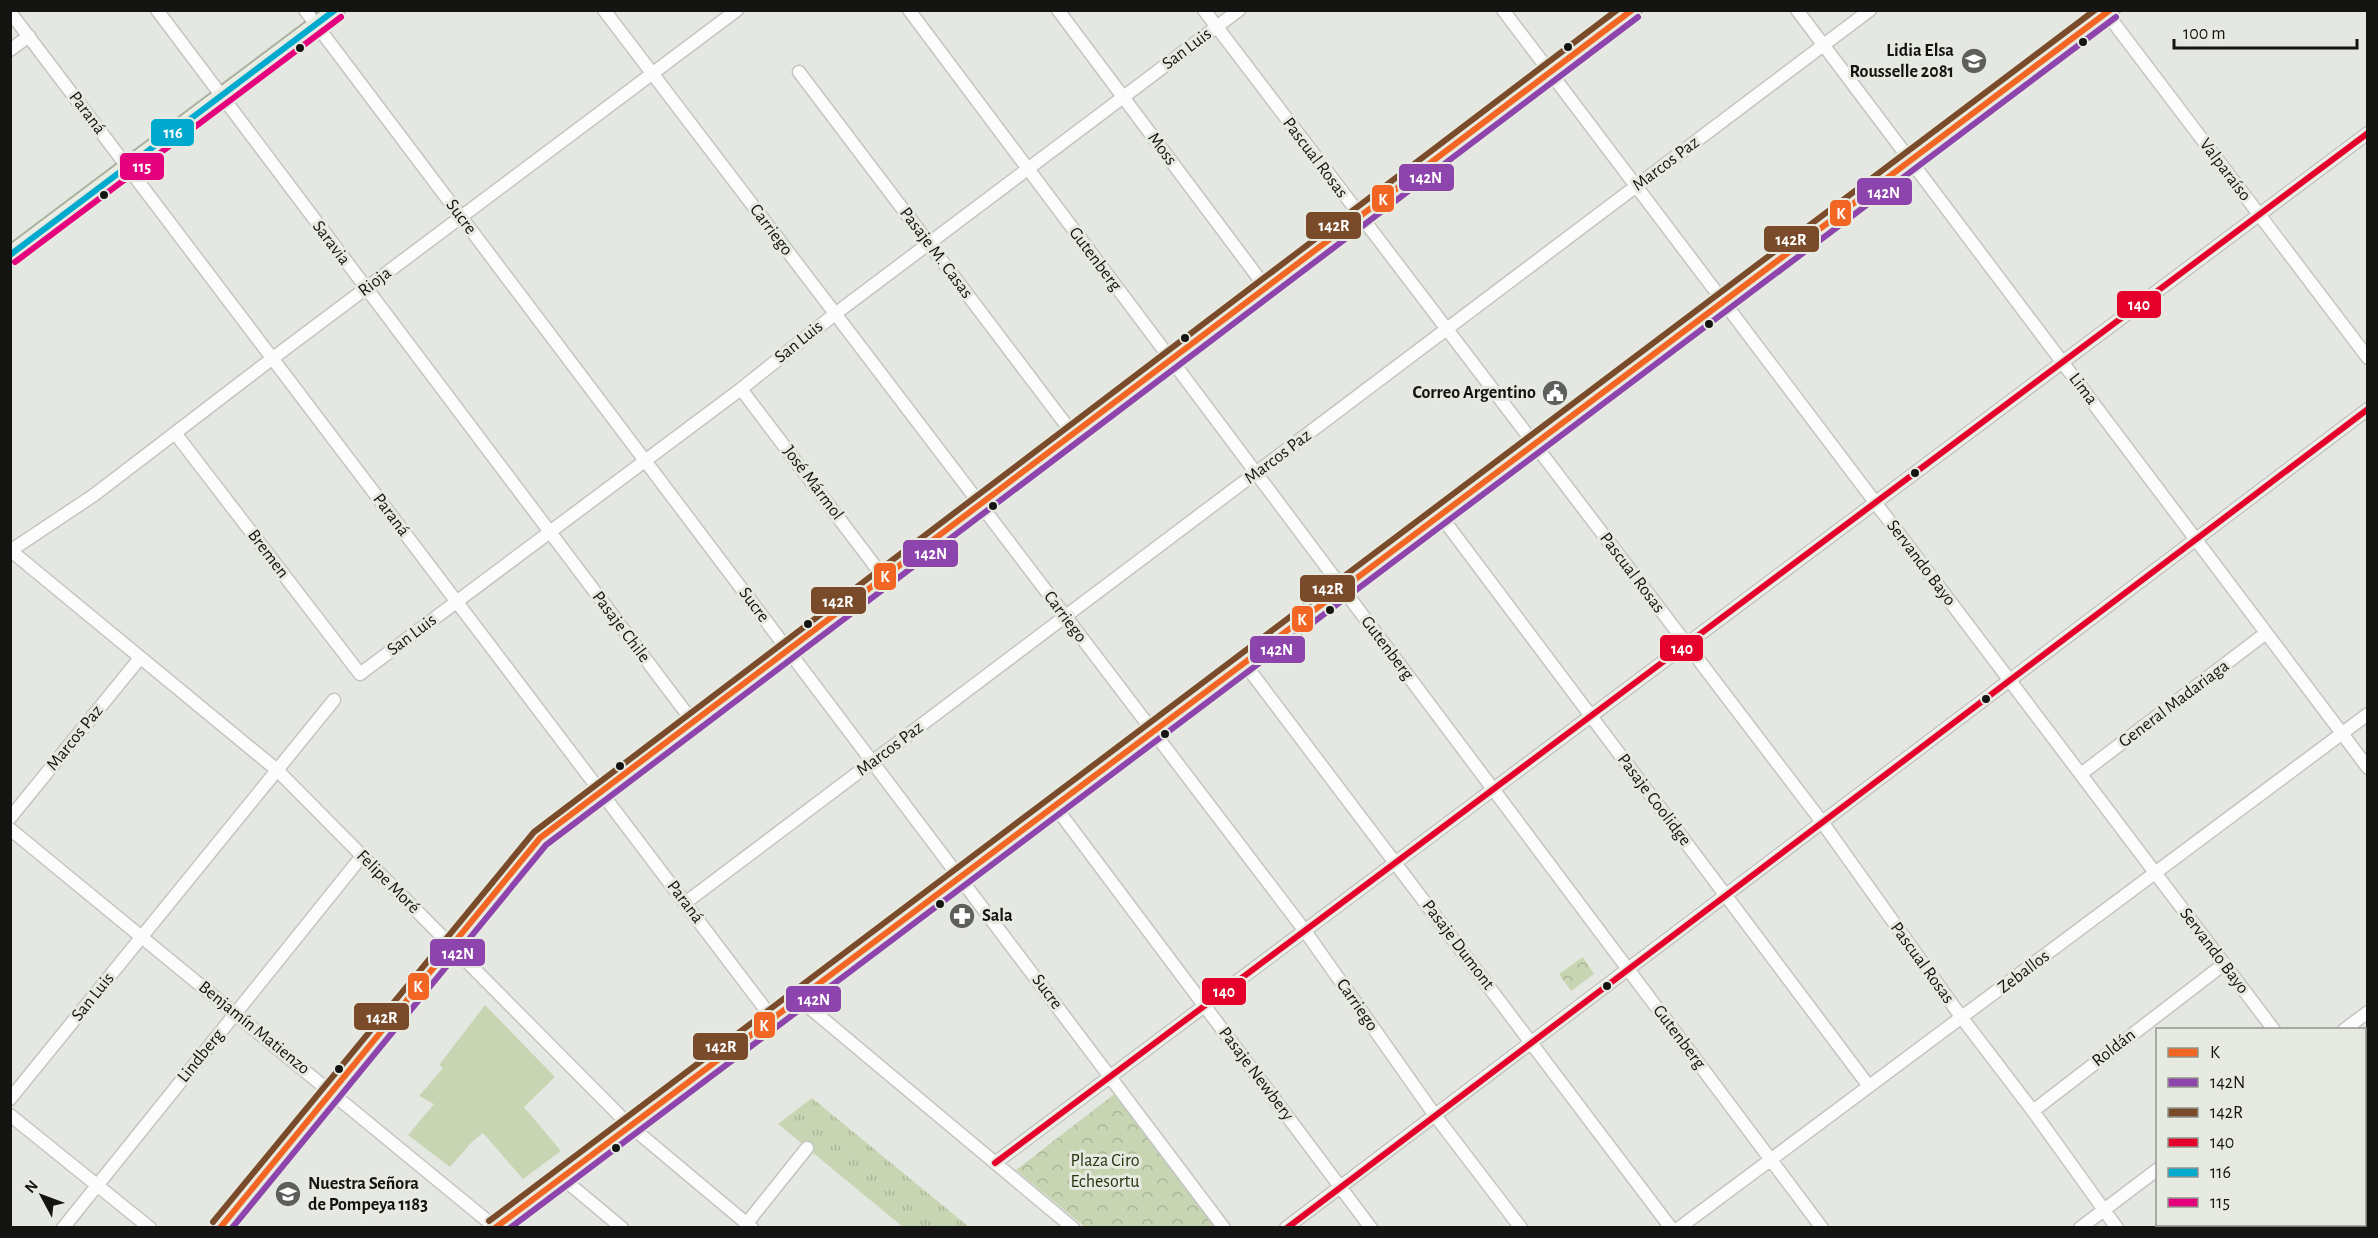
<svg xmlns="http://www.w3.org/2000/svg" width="2378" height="1238" font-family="'Alegreya Sans',sans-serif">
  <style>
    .grass { fill: url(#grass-tufts) }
    .park { fill: url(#park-crowns) }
    .pitch { fill: #c8d5b2 }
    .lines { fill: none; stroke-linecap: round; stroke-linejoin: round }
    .minor-casing { stroke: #c3c5c0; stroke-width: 15 }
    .major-casing { stroke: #aab09d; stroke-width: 20 }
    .minor { stroke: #fbfcfb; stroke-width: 12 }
    .major { stroke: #ebeee4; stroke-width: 16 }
    .bus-1-casing { stroke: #e6eae0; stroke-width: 10 }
    .bus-2-casing { stroke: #e6eae0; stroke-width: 10 }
    .bus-3-casing { stroke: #e6eae0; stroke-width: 10 }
    .bus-4-casing { stroke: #e6eae0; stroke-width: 10 }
    .bus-5-casing { stroke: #e6eae0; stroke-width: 10 }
    .bus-6-casing { stroke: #e6eae0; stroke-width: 10 }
    .bus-1 { stroke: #f26522; stroke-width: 6 }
    .bus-2 { stroke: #8e44ad; stroke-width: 6 }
    .bus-3 { stroke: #7a4b2a; stroke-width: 6 }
    .bus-4 { stroke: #e4002b; stroke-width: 6 }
    .bus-5 { stroke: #00a9ce; stroke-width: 6 }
    .bus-6 { stroke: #e5007d; stroke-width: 6 }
    .bus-dot { fill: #141512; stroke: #e6eae0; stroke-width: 2 }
    .labels { text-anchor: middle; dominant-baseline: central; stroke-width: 6; stroke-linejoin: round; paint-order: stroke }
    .street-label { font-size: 18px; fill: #141512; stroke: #e6eae0 }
    .poi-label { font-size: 18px; font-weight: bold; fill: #141512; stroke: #e6eae0; text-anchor: end }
    .park-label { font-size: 18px; fill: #2a3411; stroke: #e6eae0 }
    .line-badge { stroke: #e6eae0; stroke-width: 2 }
    .badge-label { font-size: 16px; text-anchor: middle; font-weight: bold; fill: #fff }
  </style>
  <defs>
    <pattern id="grass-tufts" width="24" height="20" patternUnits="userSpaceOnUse" patternTransform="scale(1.5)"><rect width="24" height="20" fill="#c8d5b2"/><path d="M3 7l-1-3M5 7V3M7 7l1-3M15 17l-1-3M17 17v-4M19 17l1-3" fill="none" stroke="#abb698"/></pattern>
    <pattern id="park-crowns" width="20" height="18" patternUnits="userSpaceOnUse" patternTransform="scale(1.5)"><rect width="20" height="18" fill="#c8d5b2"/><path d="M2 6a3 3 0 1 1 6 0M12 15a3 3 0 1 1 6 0" fill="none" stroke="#abb698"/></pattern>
  </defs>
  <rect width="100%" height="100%" fill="#e5e8e2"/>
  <path class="grass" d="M 812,1098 L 969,1227 L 903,1227 L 778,1124 Z"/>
  <path class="park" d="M 1583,957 L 1594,974 L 1571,991 L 1559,974 Z
    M 1117,1092 L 1215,1227 L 1085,1227 L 1016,1170 Z"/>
  <path class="pitch" d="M 485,1005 L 555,1077 L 524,1107 L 561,1151 L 523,1179 L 483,1133 L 471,1143 L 450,1167 L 408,1135 L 434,1104 L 419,1096 L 443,1068 L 439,1065 Z"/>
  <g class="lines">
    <g class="minor-casing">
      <path id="minor" d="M 157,10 L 693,722
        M 305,10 L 1224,1228
        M 604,10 L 1305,931 L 1434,1114 L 1521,1228
        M 909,10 L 1822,1228
        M 1058,10 L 1266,288
        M 1204,10 L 1822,822 L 1962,1018 L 2033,1111 L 2117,1228
        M 1503,10 L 2274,1030
        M 1797,10 L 2368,768
        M 2104,10 L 2368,358
        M 10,12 L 772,1018
        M 10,50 L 29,36
        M 799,72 L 1073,434
        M 741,389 L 884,578
        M 175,433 L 360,674 L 741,389 L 835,314 L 1239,10
        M 1440,515 L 1868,1085
        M 10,550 L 277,770 L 629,1125 L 752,1228
        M 10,551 L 94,495 L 273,358 L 737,10
        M 1244,663 L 1671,1228
        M 2081,774 L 2266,633
        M 1054,805 L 1371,1228
        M 10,818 L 140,658
        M 10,829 L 496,1228
        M 685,903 L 1870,10
        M 798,998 L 1073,1228
        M 2344,1030 L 2368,1012
        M 10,1099 L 334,700
        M 2033,1111 L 2224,964
        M 10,1115 L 150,1228
        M 2364,1152 L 2368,1156
        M 995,1163 L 2368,133
        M 561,1177 L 622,1228
        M 747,1223 L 807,1148
        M 63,1228 L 362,856
        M 1286,1228 L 2368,409
        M 1679,1228 L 2368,714
        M 2080,1228 L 2158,1169"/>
    </g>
    <g class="major-casing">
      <path id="major" d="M 10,255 L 336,10
        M 220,1228 L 540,838 L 1633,10
        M 494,1228 L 2111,10"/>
    </g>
    <use href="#minor" class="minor"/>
    <use href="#major" class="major"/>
    <g class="bus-1-casing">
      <path id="bus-1" d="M 220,1228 L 540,838 L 1632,10
        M 495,1228 L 2110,10"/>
    </g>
    <g class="bus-2-casing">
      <path id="bus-2" d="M 232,1228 L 546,845 L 1638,17
        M 510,1228 L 2116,17"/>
    </g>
    <g class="bus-3-casing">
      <path id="bus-3" d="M 489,1221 L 2095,10
        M 213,1222 L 534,832 L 1617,10"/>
    </g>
    <g class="bus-4-casing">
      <path id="bus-4" d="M 995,1163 L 2368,133
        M 1287,1228 L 2368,409"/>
    </g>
    <g class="bus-5-casing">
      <path id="bus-5" d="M 10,255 L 335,10"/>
    </g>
    <g class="bus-6-casing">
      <path id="bus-6" d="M 15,262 L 341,17"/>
    </g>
    <use href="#bus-1" class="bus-1"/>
    <use href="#bus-2" class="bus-2"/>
    <use href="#bus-3" class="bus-3"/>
    <use href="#bus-4" class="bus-4"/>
    <use href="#bus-5" class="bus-5"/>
    <use href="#bus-6" class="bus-6"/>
  </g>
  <defs>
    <g id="school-disc" transform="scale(1.35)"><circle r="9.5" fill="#5d5f5b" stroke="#e6eae0"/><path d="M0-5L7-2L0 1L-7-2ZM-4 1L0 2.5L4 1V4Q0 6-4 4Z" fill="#fff"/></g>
    <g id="civic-disc" transform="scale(1.35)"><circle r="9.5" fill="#5d5f5b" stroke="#e6eae0"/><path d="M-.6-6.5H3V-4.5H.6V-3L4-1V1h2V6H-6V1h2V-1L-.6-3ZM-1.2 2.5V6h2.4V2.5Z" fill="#fff"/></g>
    <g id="pharmacy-disc" transform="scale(1.35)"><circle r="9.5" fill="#5d5f5b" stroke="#e6eae0"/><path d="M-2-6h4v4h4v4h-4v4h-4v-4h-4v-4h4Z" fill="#fff"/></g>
  </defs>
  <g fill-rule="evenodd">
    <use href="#school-disc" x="1974" y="61"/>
    <use href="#civic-disc" x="1555" y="393"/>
    <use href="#pharmacy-disc" x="962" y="916"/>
    <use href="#school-disc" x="288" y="1194"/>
  </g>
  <g class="bus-dot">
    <circle cx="2083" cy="42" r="5"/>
    <circle cx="1568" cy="47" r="5"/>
    <circle cx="300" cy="48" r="5"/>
    <circle cx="104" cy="195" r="5"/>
    <circle cx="1709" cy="324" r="5"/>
    <circle cx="1185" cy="338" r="5"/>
    <circle cx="1915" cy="473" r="5"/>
    <circle cx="993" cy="506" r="5"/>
    <circle cx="1330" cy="610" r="5"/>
    <circle cx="808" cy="624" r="5"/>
    <circle cx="1986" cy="699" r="5"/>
    <circle cx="1165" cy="734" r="5"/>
    <circle cx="620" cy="766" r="5"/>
    <circle cx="940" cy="904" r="5"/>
    <circle cx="1607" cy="986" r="5"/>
    <circle cx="339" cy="1069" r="5"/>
    <circle cx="616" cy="1148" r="5"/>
  </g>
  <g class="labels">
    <g class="street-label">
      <text transform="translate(1187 49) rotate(-37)">San Luis</text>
      <text transform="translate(87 113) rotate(53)">Paraná</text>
      <text transform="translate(1162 149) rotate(53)">Moss</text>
      <text transform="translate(1315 158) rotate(53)">Pascual Rosas</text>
      <text transform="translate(1666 164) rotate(-37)">Marcos Paz</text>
      <text transform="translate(2225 170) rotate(53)">Valparaíso</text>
      <text transform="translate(461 217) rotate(53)">Sucre</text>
      <text transform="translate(771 230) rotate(53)">Carriego</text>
      <text transform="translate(331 243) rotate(53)">Saravia</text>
      <text transform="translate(936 253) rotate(53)">Pasaje M. Casas</text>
      <text transform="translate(1095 259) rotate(53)">Gutenberg</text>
      <text transform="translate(375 282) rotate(-37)">Rioja</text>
      <text transform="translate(799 342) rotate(-39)">San Luis</text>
      <text transform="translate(2083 389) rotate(53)">Lima</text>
      <text transform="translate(1278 457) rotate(-37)">Marcos Paz</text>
      <text transform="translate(813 483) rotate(53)">José Mármol</text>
      <text transform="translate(391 515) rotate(53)">Paraná</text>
      <text transform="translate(268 554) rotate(53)">Bremen</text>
      <text transform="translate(1921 563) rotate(53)">Servando Bayo</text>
      <text transform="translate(1632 573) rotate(53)">Pascual Rosas</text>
      <text transform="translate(754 605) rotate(53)">Sucre</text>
      <text transform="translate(1065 617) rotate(53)">Carriego</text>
      <text transform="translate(621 627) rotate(53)">Pasaje Chile</text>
      <text transform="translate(412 635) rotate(-37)">San Luis</text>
      <text transform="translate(1387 648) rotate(53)">Gutenberg</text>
      <text transform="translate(2174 704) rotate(-37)">General Madariaga</text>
      <text transform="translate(75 738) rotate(-51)">Marcos Paz</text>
      <text transform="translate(890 749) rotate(-37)">Marcos Paz</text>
      <text transform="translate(1654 800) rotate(53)">Pasaje Coolidge</text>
      <text transform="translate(388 882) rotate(45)">Felipe Moré</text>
      <text transform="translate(685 902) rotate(53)">Paraná</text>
      <text transform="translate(1458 945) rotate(53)">Pasaje Dumont</text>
      <text transform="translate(2214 951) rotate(53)">Servando Bayo</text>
      <text transform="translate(1922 963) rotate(54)">Pascual Rosas</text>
      <text transform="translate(2024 972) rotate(-37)">Zeballos</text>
      <text transform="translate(1047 992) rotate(53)">Sucre</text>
      <text transform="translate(93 997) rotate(-51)">San Luis</text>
      <text transform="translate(1357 1005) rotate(55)">Carriego</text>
      <text transform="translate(254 1028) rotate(39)">Benjamín Matienzo</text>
      <text transform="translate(1679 1037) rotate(53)">Gutenberg</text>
      <text transform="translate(2114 1048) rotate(-38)">Roldán</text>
      <text transform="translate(201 1056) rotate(-51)">Lindberg</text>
      <text transform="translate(1256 1074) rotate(53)">Pasaje Newbery</text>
    </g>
    <g class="poi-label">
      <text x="1954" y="51">Lidia Elsa<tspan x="1954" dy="21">Rousselle 2081</tspan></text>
      <text x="1536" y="393">Correo Argentino</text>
      <text x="982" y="916" text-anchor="start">Sala</text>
      <text x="308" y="1184" text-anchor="start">Nuestra Señora<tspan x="308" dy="21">de Pompeya 1183</tspan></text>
    </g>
    <g class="park-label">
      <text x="1105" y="1161">Plaza Ciro<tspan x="1105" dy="21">Echesortu</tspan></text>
    </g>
  </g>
  <g class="line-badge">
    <rect x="150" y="118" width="45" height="29" rx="6" fill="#00a9ce"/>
    <rect x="119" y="152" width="46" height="29" rx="6" fill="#e5007d"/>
    <rect x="1398" y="163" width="57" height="29" rx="6" fill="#8e44ad"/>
    <rect x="1856" y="177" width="57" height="29" rx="6" fill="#8e44ad"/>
    <rect x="1371" y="184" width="24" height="29" rx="6" fill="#f26522"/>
    <rect x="1829" y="199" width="23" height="28" rx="6" fill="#f26522"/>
    <rect x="1305" y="211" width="57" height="29" rx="6" fill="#7a4b2a"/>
    <rect x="1763" y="225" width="57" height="28" rx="6" fill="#7a4b2a"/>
    <rect x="2116" y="290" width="46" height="29" rx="6" fill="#e4002b"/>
    <rect x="902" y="539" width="57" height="29" rx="6" fill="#8e44ad"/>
    <rect x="873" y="562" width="24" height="29" rx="6" fill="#f26522"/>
    <rect x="1299" y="574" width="57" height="29" rx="6" fill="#7a4b2a"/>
    <rect x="810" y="586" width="57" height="29" rx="6" fill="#7a4b2a"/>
    <rect x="1291" y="605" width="23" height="28" rx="6" fill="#f26522"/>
    <rect x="1659" y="634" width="45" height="28" rx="6" fill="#e4002b"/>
    <rect x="1249" y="635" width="57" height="29" rx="6" fill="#8e44ad"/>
    <rect x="429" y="938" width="57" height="29" rx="6" fill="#8e44ad"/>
    <rect x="407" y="972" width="23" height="29" rx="6" fill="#f26522"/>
    <rect x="1201" y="977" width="46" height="29" rx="6" fill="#e4002b"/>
    <rect x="785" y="985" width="57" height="28" rx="6" fill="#8e44ad"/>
    <rect x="353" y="1002" width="57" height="29" rx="6" fill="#7a4b2a"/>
    <rect x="753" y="1011" width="23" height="28" rx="6" fill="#f26522"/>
    <rect x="692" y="1032" width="57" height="29" rx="6" fill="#7a4b2a"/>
  </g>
  <g class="badge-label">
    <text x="173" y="138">116</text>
    <text x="142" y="172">115</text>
    <text x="1426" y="183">142N</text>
    <text x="1884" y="198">142N</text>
    <text x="1383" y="205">K</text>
    <text x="1841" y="219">K</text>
    <text x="1334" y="231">142R</text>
    <text x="1791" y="245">142R</text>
    <text x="2139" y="310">140</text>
    <text x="931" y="559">142N</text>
    <text x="885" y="582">K</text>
    <text x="1328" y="594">142R</text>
    <text x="838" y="607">142R</text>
    <text x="1302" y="625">K</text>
    <text x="1682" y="654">140</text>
    <text x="1277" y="655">142N</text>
    <text x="458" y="959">142N</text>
    <text x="418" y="992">K</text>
    <text x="1224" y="997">140</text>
    <text x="814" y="1005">142N</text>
    <text x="382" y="1023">142R</text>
    <text x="764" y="1031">K</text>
    <text x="721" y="1052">142R</text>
  </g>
  <rect width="2378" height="1238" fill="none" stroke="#141512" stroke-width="24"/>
  <rect x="2156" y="1028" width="210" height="198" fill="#e6eae0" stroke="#92958e" stroke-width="1.5"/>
  <rect x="2168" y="1048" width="30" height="9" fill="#f26522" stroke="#92958e" stroke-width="1.5"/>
  <text x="2210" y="1058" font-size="18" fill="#141512">K</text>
  <rect x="2168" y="1078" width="30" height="9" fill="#8e44ad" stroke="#92958e" stroke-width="1.5"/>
  <text x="2210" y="1088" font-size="18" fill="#141512">142N</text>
  <rect x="2168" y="1108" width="30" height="9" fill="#7a4b2a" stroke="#92958e" stroke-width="1.5"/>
  <text x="2210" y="1118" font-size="18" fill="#141512">142R</text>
  <rect x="2168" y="1138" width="30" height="9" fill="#e4002b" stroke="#92958e" stroke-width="1.5"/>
  <text x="2210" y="1148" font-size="18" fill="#141512">140</text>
  <rect x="2168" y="1168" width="30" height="9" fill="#00a9ce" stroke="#92958e" stroke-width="1.5"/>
  <text x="2210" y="1178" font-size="18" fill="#141512">116</text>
  <rect x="2168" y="1198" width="30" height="9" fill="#e5007d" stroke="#92958e" stroke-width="1.5"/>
  <text x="2210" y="1208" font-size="18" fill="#141512">115</text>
  <g transform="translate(42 1196) rotate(311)" stroke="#e6eae0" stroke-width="4.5" paint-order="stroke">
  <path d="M0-4.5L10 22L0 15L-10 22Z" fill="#141512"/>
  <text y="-9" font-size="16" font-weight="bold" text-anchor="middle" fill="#141512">N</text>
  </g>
  <path d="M2174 39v9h183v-9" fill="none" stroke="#141512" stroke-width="3"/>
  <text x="2183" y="39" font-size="18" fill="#141512" stroke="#e6eae0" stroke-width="4.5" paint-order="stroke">100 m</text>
</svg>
